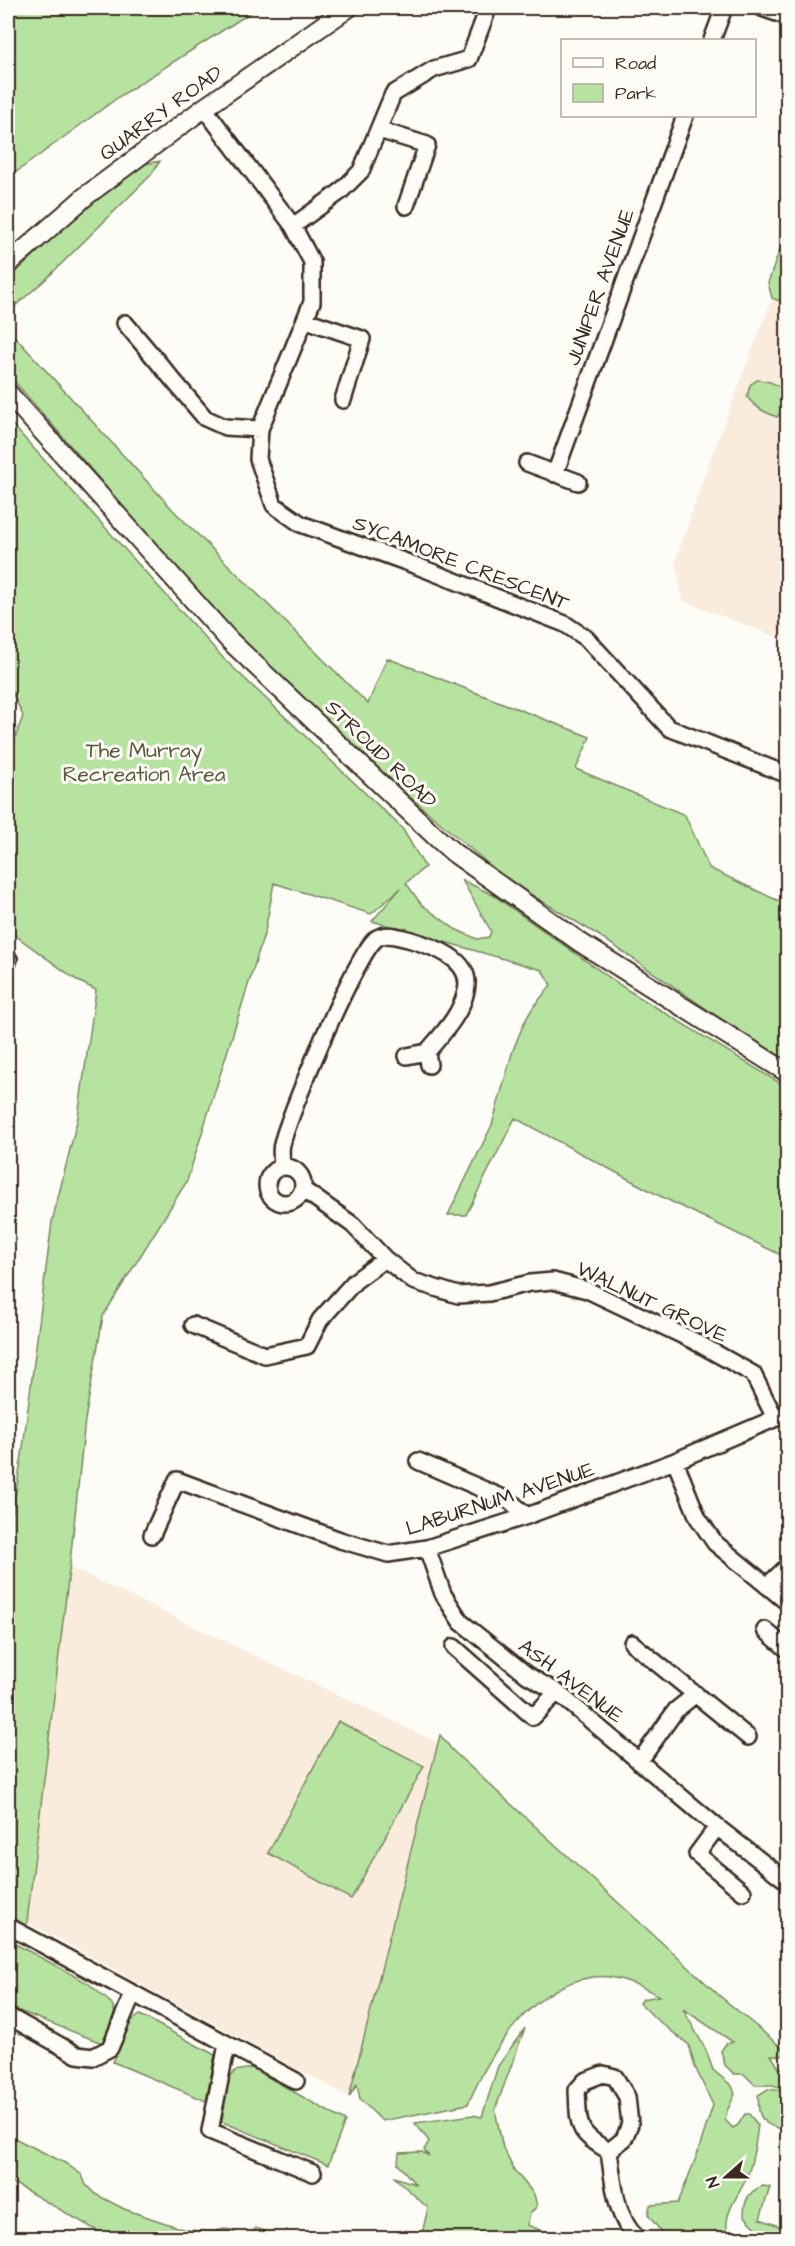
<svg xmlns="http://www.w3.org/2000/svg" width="795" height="2246" font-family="'Architects Daughter',sans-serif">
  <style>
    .built { fill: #f9ecdd }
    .green { fill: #b7e3a1; stroke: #798660; stroke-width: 1.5 }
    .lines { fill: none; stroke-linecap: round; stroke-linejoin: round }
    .minor-casing { stroke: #3b2a1e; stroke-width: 20 }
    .tertiary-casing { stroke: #3b2a1e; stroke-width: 22 }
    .minor { stroke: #fdfcf7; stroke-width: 15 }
    .tertiary { stroke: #fdfcf7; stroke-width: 18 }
    .labels { text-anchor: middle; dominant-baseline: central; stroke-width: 6; stroke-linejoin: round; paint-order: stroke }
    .street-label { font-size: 21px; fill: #3b2a1e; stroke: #fdfcf7 }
    .park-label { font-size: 21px; fill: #5a583f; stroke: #fdfcf7 }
  </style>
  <rect width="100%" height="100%" fill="#fdfcf7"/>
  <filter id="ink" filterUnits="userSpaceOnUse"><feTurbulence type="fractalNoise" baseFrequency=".0167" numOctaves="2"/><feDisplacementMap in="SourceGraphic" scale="12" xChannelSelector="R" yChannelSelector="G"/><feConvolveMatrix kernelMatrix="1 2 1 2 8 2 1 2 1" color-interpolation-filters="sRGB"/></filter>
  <g filter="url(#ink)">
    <path class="built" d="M 772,298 L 787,304 L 787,641 L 683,601 L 675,562 L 705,474 Z
      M 69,1567 L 439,1743 L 349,2097 L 23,1920 Z"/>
    <path class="green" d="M 8,8 L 255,8 L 256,9 L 120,96 L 8,178 Z
      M 160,161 L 151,175 L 46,279 L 8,312 L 8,280 L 92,200 L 140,165 Z
      M 787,229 L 788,304 L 787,304 L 772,298 L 768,283 Z
      M 8,329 L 174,511 L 368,704 L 387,658 L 590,737 L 576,769 L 685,815 L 709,868 L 785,904 L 787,863 L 787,1062 L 768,1051 L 598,935 L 507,880 L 403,791 L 235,635 L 8,374 Z
      M 757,380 C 773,381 785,386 787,403 L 777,417 C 764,412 756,408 747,397 L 750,385 Z
      M 8,420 L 224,659 L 402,828 L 425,867 L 406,883 L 421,904 L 455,929 L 477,939 L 489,937 L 491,931 L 462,880 L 493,895 L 626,989 L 788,1088 L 787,1258 L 658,1195 L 515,1118 L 466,1215 L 448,1215 L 492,1125 L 513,1050 L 524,1023 L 532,1009 L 551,985 L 542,970 L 372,921 L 401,888 L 371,914 L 274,883 L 265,931 L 187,1181 L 103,1316 L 85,1420 L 70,1563 L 26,1930 L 8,1922 L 8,1540 L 22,1455 L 52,1222 L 78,1117 L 96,990 L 78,981 L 8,930 L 8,758 L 23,716 L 8,683 Z
      M 338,1721 L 424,1766 L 351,1899 L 268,1853 Z
      M 440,1735 L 453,1751 L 720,1996 L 787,2052 L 787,2056 L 771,2055 L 779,2068 L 787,2068 L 787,2128 C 776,2130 762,2124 759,2111 C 758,2106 759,2100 758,2095 L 768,2089 L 782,2091 L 785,2089 L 773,2085 L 755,2085 L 744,2074 L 734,2074 L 725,2065 L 721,2051 L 726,2044 L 733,2042 L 683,2009 L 706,2050 L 713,2070 L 732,2086 L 735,2094 L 727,2111 L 725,2120 L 733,2128 L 738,2125 L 745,2114 L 749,2114 L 758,2125 C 756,2142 753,2161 747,2177 C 739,2196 719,2217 730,2238 L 666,2238 L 648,2215 L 650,2205 L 678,2203 L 697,2155 L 713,2105 L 695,2067 L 689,2045 L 656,2019 L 640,2003 L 643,1999 L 659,1996 C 640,1985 615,1974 593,1977 C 531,1985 490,2053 468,2104 L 382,2121 L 360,2099 L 357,2084 L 349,2097 Z
      M 8,1940 L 88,1983 L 112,2004 L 115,2013 L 102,2043 L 9,2007 L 8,2005 Z
      M 140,2015 L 215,2055 L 206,2101 L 113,2062 L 131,2021 Z
      M 525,2028 L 495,2110 L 503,2148 L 514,2170 L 534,2194 L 537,2206 L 530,2214 L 527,2225 L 562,2238 L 421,2238 L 428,2208 L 394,2177 L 415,2184 L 398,2164 L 399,2153 L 422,2152 L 429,2156 L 424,2150 L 429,2141 L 415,2123 L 473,2115 L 482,2117 L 498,2066 Z
      M 252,2068 L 345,2121 L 328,2165 L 220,2121 L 229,2080 L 235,2071 Z
      M 8,2135 L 65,2163 L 82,2175 L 86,2185 L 95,2194 L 124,2209 L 186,2230 L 213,2232 L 224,2229 L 232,2230 L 237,2235 L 247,2238 L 256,2228 L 287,2238 L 110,2238 L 8,2180 Z
      M 763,2186 L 770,2187 L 760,2219 L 787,2229 L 787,2238 C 768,2239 756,2230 744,2215 C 744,2200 749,2191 763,2186 Z"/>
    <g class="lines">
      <g class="minor-casing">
        <path id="minor" d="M 762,8 L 788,17
          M 712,40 L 724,8
          M 204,108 L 293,226 L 312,262 L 312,302 L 260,429 L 258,459 L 274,505 L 301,524 L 417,566 L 565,624 L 586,638 L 669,728 L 788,775
          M 379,130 L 427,145 L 406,206
          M 293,226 L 340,192 L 361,171 L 393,94 L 434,69 L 469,59 L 486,14
          M 306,320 L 362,339 L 343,400
          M 125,323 L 205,418 L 225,427 L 260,429
          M 527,463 L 578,482
          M 555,474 L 685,116
          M 8,962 L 9,959
          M 407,1056 L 427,1052
          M 282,1167 C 282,1159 280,1151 282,1144 C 289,1114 357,951 377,938 C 387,932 398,937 408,939 C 432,946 474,959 466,991 C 461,1015 442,1034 427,1052 L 429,1065
          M267 1185a18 18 0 1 1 36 0a18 18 0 1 1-36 0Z
          M 302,1191 L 308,1193 L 353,1225 L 385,1259 L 413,1281 L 458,1295 L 489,1293 L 530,1283 L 553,1281 L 587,1290 L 623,1307 L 694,1341 L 753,1374 L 775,1418
          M 193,1325 L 265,1355 L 307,1346 L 320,1320 L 355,1281 L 385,1259
          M 418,1461 L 510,1501 L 527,1516
          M 675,1461 L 698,1518 L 715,1543 L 788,1603
          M 152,1535 L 177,1480 L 340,1540 L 388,1554 L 427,1548 L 527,1516 L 675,1461 L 788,1413
          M 427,1548 L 443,1594 L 461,1622 L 527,1675 L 557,1692 L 717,1827 L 788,1882
          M 767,1586 L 788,1566
          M 765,1630 L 788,1650
          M 632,1643 L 748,1737
          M 454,1647 L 533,1717 L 557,1692
          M 639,1762 L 676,1710 L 696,1694
          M 717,1827 L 697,1854 L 743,1892
          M 8,1926 L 296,2081
          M 8,2016 L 77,2055 L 93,2057 L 110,2048 L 133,1993
          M 227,2044 L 210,2131 L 313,2173
          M 603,2074 L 615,2077 L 627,2097 L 630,2124 L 624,2139 L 609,2151 C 575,2132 579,2125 577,2090 L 585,2081 Z
          M 609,2151 C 613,2179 615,2218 637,2238"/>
      </g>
      <g class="tertiary-casing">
        <path id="tertiary" d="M 8,264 L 87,195 L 204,108 L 348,8
          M 8,393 L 229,640 L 435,836 L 454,853 L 581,943 L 788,1073"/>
      </g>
      <use href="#minor" class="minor"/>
      <use href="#tertiary" class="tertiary"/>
    </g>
  </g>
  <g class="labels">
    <g class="street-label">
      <text transform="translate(161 113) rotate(-36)">QUARRY ROAD</text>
      <text transform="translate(600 287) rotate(-70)">JUNIPER AVENUE</text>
      <text transform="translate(461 563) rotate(21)">SYCAMORE CRESCENT</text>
      <text transform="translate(381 754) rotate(44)">STROUD ROAD</text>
      <text transform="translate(652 1302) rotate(25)">WALNUT GROVE</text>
      <text transform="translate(500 1499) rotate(-18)">LABURNUM AVENUE</text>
      <text transform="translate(571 1681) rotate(37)">ASH AVENUE</text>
    </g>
    <g class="park-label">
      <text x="144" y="750">The Murray<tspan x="144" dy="24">Recreation Area</tspan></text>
    </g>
  </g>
  <rect width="795" height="2246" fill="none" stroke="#fdfcf7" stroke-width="30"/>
  <rect x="15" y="15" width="765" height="2216" fill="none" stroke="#3b2a1e" stroke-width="2" filter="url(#ink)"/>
  <rect x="561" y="39" width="195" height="78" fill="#fdfcf7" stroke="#afa8a0" stroke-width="1.5"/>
  <rect x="573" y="58" width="30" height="9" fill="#fdfcf7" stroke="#afa8a0" stroke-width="1.5"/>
  <text x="615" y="69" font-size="18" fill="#3b2a1e">Road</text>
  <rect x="573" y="84" width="30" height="18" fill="#b7e3a1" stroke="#afa8a0" stroke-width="1.5"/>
  <text x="615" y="99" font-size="18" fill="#3b2a1e">Park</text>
  <g transform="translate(726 2177) rotate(249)" stroke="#fdfcf7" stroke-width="4.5" paint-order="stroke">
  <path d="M0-4.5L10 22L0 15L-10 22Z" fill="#3b2a1e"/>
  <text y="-9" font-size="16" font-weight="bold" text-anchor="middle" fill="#3b2a1e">N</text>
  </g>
</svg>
